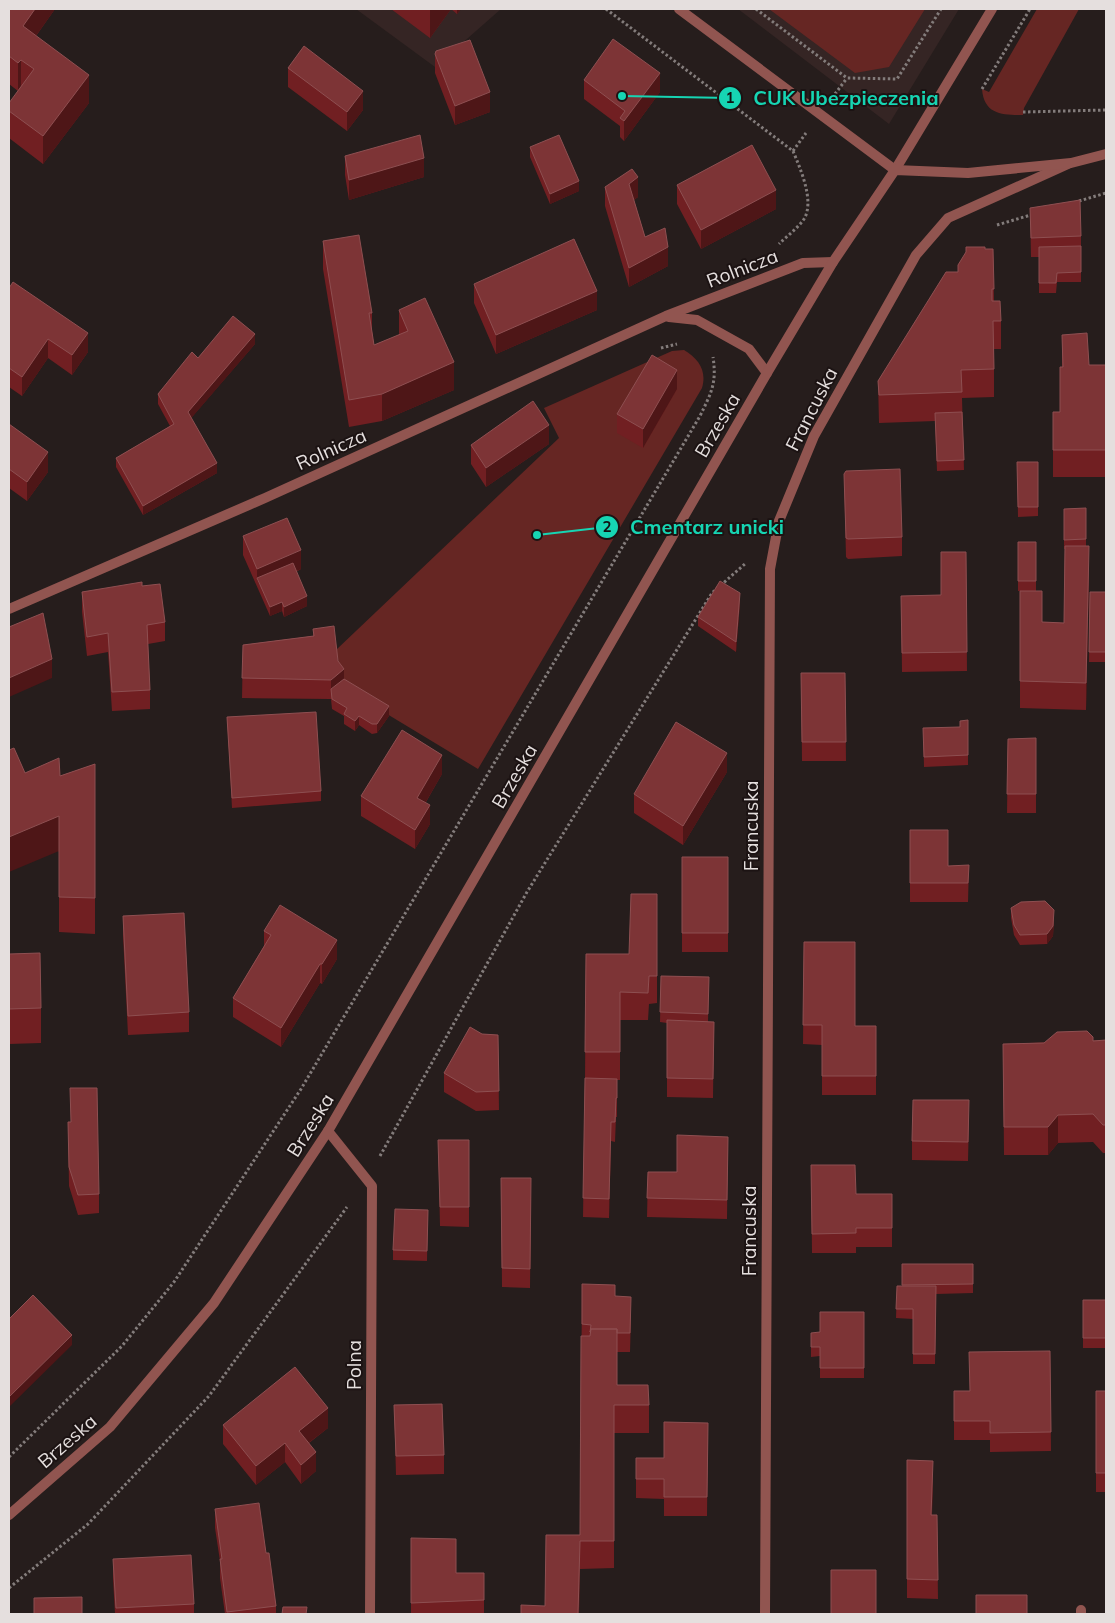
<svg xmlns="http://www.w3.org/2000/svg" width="1115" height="1623" font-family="Mulish,sans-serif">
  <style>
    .built { fill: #352524 }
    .green { fill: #662623 }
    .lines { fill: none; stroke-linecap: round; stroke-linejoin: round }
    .path { stroke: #837c7b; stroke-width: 3; stroke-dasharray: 2.5 2.5; stroke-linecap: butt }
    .minor { stroke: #915550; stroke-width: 10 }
    .tertiary { stroke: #915550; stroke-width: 10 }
    .wall { fill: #711f22 }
    .shaded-wall { fill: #4e1617 }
    .building { fill: #7d3436; stroke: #8e4f51 }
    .labels { text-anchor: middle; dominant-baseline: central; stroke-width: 4; stroke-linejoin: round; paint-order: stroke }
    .street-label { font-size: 19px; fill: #e5dfde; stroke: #1c1313 }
    .leader { fill: none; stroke: #16d5b3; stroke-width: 2 }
    .callout-dot { fill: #16d5b3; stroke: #1c1313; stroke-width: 2 }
    .mark-label { font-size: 15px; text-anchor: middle; font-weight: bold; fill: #111 }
    .callout-label { font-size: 20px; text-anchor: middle; font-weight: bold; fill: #16d5b3; stroke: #1c1313; stroke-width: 4; stroke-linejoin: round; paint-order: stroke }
  </style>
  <rect width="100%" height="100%" fill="#261d1c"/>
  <path class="built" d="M 356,9 L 501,9 L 435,67 Z
    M 738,9 L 959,9 L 889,124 Z"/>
  <path class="green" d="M 769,9 L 925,9 L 889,67 L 855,73 Z
    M 1037,9 L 1079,9 L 1024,108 L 1023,115 C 1003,115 984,115 982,89 L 989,92 Z
    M 684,350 C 699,359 707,371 702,388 L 478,769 L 344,688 L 336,650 L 559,438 L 544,408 L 672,351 Z"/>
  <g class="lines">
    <path class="path" d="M 606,9 L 793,151 C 800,168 815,201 804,219 C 798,228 787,236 779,244
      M 756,9 L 847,78 L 897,79 L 941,9
      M 982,89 L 1030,9
      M 835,94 L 847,78
      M 1023,112 L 1106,110
      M 793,151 L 806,133
      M 1079,201 L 1106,193
      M 997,225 L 1034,214
      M 661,348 L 677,344
      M 380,1156 L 527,892 L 712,593 L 746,563
      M 9,1457 L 122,1346 L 174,1282 L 301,1089 L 700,416 C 711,393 717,384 713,357
      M 9,1588 L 88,1524 L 209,1396 L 347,1207"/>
    <path class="minor" d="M 895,170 L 992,9
      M 669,317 L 697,320 L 749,349 L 767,373
      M 9,609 L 265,498 L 666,316 L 803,263 L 833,262
      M 328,1131 L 372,1186 L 370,1614
      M 765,1614 L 770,569 L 779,521 L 814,436 L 916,255 L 948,218 L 1068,164
      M 1081,1614 L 1081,1610"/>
    <path class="tertiary" d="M 679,9 L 895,170
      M 895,170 L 968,173 L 1071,163 L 1106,154
      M 9,1515 L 110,1427 L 214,1303 L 328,1131 L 767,373 L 833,262 L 895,170"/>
  </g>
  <path class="wall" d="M 9,9 L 55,9 L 36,36 L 89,103 L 43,164 L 9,138 L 9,111 L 18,91 L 9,84 Z
    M 391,9 L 461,9 L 457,14 L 451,9 L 430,38 Z
    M 435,54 L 490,112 L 455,125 L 435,73 Z
    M 288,68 L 363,110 L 347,131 L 288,87 Z
    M 584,80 L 660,92 L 624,141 L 620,137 L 620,126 L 584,99 Z
    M 530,147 L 579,191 L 550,204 L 530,157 Z
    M 345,156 L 424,177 L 349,200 L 345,175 Z
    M 677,185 L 776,209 L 701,249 L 677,204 Z
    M 605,187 L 638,197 L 634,200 L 645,237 L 668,266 L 629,287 L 605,206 Z
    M 1030,208 L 1081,236 L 1081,282 L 1057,282 L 1056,293 L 1039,293 L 1039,257 L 1031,257 Z
    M 323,241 L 372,313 L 372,331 L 374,345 L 399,335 L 399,310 L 454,390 L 382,421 L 349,427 L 323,269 Z
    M 985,249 L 993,249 L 994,301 L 1001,321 L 1001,349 L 994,349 L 994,397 L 962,398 L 964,470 L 937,471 L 935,421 L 879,423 L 878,381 L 958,272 L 958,265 Z
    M 474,284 L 597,310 L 496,354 L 474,303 Z
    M 9,288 L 88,352 L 72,375 L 48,358 L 22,396 L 9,387 Z
    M 1062,335 L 1089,365 L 1106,365 L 1106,477 L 1053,477 L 1053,412 L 1060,412 L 1062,367 Z
    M 255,344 L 191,418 L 217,473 L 143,515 L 116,467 L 116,458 L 170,426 L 158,404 L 158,394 L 198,358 Z
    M 677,389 L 643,448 L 617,433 L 617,414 Z
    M 9,424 L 48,472 L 27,501 L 9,488 Z
    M 549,444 L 486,487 L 471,464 L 471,445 Z
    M 1017,462 L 1038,462 L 1038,516 L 1018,517 Z
    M 844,474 L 902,537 L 902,556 L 848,559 L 846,557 Z
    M 1086,508 L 1086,546 L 1089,574 L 1086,710 L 1020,708 L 1020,591 L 1018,591 L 1018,542 L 1036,542 L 1036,591 L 1042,622 L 1064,623 L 1065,549 L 1064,549 L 1064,509 Z
    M 243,536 L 301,569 L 296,572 L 307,606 L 284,617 L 282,611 L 270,616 L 243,555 Z
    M 966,552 L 967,671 L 902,672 L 901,596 L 941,595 Z
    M 142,586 L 165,622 L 165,641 L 148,644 L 150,690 L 150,709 L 112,711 L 108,652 L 87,656 L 82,612 L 82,592 Z
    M 1090,592 L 1106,592 L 1106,662 L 1089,662 Z
    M 740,603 L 736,652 L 698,626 L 698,617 Z
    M 313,629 L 338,661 L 344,679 L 389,716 L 377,733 L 372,734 L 359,725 L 355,731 L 344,724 L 344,716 L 332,709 L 331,699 L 242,698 L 243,645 L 313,636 Z
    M 801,673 L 845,673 L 846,761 L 802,761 Z
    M 227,717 L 321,791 L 321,801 L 232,808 Z
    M 923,728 L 968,755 L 968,765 L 924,767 Z
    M 1036,738 L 1036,813 L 1007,813 L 1008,739 Z
    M 95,764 L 95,934 L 59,932 L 59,852 L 25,773 L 60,776 Z
    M 727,772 L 683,845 L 634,813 L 634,794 Z
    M 442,774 L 426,802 L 430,824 L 415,849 L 361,816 L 361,796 Z
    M 910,830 L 948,866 L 969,865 L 968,902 L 910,902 Z
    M 682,857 L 728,857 L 728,952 L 682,952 Z
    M 657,894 L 657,1003 L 649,1004 L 648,1020 L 620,1020 L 620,1080 L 617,1080 L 617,1117 L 616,1117 L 615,1142 L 611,1141 L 609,1218 L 583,1217 L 585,1080 L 586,954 L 629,954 Z
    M 1011,908 L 1054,920 L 1053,936 L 1047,944 L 1020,945 L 1014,935 L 1011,918 Z
    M 123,916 L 189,1012 L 189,1032 L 128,1035 L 123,935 Z
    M 264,931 L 337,959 L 322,984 L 320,983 L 281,1047 L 233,1017 L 233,998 L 264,946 Z
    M 804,942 L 855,1026 L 876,1026 L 876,1095 L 822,1095 L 822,1045 L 803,1044 Z
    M 9,954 L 41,1008 L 41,1043 L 9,1044 Z
    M 661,976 L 709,977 L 708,1022 L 714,1022 L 713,1098 L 667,1097 L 667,1023 L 660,1022 Z
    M 482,1034 L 498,1035 L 499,1110 L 476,1111 L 444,1092 L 444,1073 Z
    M 1106,1040 L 1106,1153 L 1103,1153 L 1093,1142 L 1058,1143 L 1048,1155 L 1004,1155 L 1003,1044 Z
    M 969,1120 L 968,1161 L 912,1160 L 912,1141 Z
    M 68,1122 L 99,1194 L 99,1213 L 78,1215 L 69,1186 Z
    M 728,1137 L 727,1219 L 647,1217 L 648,1172 L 677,1172 Z
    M 438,1140 L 469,1140 L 469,1227 L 440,1226 Z
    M 811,1165 L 856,1194 L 892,1194 L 892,1247 L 856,1247 L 856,1253 L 812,1253 Z
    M 501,1178 L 531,1197 L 530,1288 L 502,1287 Z
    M 428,1210 L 427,1261 L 393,1260 L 393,1250 Z
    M 902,1264 L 973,1264 L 973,1293 L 936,1294 L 935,1364 L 913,1364 L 913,1319 L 896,1318 L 897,1286 L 902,1286 Z
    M 582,1284 L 615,1296 L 631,1316 L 630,1352 L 617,1352 L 617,1385 L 649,1405 L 649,1433 L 614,1433 L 614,1568 L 580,1569 L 579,1614 L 521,1614 L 545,1606 L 580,1535 Z
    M 1083,1300 L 1106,1300 L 1106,1348 L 1083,1348 Z
    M 864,1312 L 864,1378 L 820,1378 L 820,1356 L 811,1357 L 811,1347 L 820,1332 Z
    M 1050,1351 L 1051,1451 L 990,1452 L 990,1440 L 954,1440 L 954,1391 L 970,1391 Z
    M 1096,1391 L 1106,1391 L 1106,1492 L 1096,1492 Z
    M 394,1405 L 444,1455 L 444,1474 L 396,1475 Z
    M 708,1423 L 707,1516 L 664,1516 L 664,1499 L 636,1498 L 636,1458 L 664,1458 Z
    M 223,1425 L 328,1428 L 309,1443 L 316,1471 L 301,1484 L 285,1462 L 256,1485 L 223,1444 Z
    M 907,1460 L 933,1481 L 932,1515 L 937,1515 L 938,1599 L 907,1598 Z
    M 215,1509 L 266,1553 L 276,1606 L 276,1614 L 225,1614 L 220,1578 L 220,1561 L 215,1528 Z
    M 411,1538 L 456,1573 L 484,1573 L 484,1614 L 411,1614 Z
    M 113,1559 L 194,1604 L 194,1614 L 115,1614 L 113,1578 Z"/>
  <path class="shaded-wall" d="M 35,9 L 55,9 L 23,54 L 23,26 Z
    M 430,9 L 451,9 L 430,38 Z
    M 457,9 L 461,9 L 457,14 Z
    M 21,60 L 21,87 L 18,91 L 18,63 Z
    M 660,73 L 660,92 L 624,141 L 624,121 Z
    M 89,75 L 89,103 L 43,164 L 43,136 Z
    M 363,91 L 363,110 L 347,131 L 347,112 Z
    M 490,92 L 490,112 L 455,125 L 455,106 Z
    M 424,158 L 424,177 L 349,200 L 349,180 Z
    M 638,177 L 638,197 L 629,203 L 629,184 Z
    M 579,181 L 579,191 L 550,204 L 550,194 Z
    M 776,190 L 776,209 L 701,249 L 701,230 Z
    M 668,247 L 668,266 L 629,287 L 629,268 Z
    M 597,291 L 597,310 L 496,354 L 496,335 Z
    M 88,333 L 88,352 L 72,375 L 72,355 Z
    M 255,334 L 255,344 L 188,422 L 188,412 Z
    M 48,339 L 48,358 L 22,396 L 22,377 Z
    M 454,362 L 454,390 L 382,421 L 382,394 Z
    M 677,370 L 677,389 L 643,448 L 643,429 Z
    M 549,425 L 549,444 L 486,487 L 486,468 Z
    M 48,452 L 48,472 L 27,501 L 27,482 Z
    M 217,463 L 217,473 L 143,515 L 143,506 Z
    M 1089,546 L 1089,574 L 1086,710 L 1086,683 Z
    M 301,550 L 301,569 L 261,587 L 257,579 L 257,569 Z
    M 740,593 L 740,603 L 736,652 L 736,642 Z
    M 307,596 L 307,606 L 284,617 L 284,607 Z
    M 282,602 L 282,611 L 270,616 L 270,607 Z
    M 52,659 L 52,678 L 9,697 L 9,678 Z
    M 344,669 L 344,689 L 331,689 L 331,680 Z
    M 389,706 L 389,716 L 377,733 L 377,724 Z
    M 359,716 L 359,725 L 355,731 L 355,721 Z
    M 727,753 L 727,772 L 683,845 L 683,826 Z
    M 442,755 L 442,774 L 417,817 L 417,798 Z
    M 430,805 L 430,824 L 415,849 L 415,830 Z
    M 59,816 L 59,851 L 9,872 L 9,837 Z
    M 1054,910 L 1053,936 L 1047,944 L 1047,934 Z
    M 337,940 L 337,959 L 322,984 L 322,964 Z
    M 320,964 L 320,983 L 281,1047 L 281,1028 Z
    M 1058,1115 L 1058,1143 L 1048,1155 L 1048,1127 Z
    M 611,1122 L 611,1141 L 609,1218 L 609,1199 Z
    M 72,1335 L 72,1345 L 9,1407 L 9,1397 Z
    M 328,1408 L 328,1428 L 299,1450 L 299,1431 Z
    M 285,1443 L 285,1462 L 256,1485 L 256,1466 Z
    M 316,1452 L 316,1471 L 301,1484 L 301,1465 Z
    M 933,1461 L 933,1481 L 931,1534 L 931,1515 Z
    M 580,1541 L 579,1614 L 578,1614 Z"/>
  <path class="building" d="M 9,9 L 35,9 L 23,26 L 89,75 L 43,136 L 9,111 L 9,103 L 34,69 L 21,60 L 18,63 L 9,56 Z
    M 613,39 L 660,73 L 624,121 L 620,118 L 625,111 L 584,80 Z
    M 470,40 L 490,92 L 455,106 L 435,54 L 436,51 Z
    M 304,46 L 363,91 L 347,112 L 288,68 Z
    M 420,135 L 424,158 L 349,180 L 345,156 Z
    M 559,135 L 579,181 L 550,194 L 530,147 Z
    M 752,145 L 776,190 L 701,230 L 677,185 Z
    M 632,169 L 638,177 L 629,184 L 645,237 L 665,228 L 668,247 L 629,268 L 605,187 Z
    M 1080,200 L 1081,236 L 1031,238 L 1030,208 Z
    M 359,235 L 372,313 L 369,313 L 374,345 L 408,331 L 399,310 L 425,298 L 454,362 L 382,394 L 349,400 L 323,241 Z
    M 574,239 L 597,291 L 496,335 L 474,284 Z
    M 1081,246 L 1081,272 L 1057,273 L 1056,283 L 1039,283 L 1039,247 Z
    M 966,247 L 985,247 L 985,249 L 993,249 L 994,289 L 992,289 L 992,301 L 1000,301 L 1001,321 L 993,321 L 994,369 L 961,370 L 962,392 L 879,395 L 878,381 L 946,272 L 958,272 L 958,265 L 966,252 Z
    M 13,282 L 88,333 L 72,355 L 48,339 L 22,377 L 9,368 L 9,288 Z
    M 233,316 L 255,334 L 188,412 L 217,463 L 143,506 L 116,458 L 174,424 L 158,394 L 192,352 L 198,358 Z
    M 1087,333 L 1089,365 L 1106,365 L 1106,450 L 1053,450 L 1053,412 L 1060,412 L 1060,367 L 1063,367 L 1062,335 Z
    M 652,355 L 677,370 L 643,429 L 617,414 Z
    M 533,401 L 549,425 L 486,468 L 471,445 Z
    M 962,412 L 964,460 L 937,461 L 935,413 Z
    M 9,424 L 48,452 L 27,482 L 9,469 Z
    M 1017,462 L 1038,462 L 1038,507 L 1018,507 Z
    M 900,469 L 902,537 L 848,539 L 846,538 L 844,474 L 846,471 Z
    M 1086,508 L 1086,539 L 1064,540 L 1064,509 Z
    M 287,518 L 301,550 L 257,569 L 243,536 Z
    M 1018,542 L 1036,542 L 1036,581 L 1018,581 Z
    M 1065,546 L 1089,546 L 1086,683 L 1020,681 L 1020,591 L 1042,591 L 1042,622 L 1064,623 Z
    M 941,552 L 966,552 L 967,652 L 902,653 L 901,596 L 941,595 Z
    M 293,563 L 307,596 L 284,607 L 282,602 L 270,607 L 257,578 Z
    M 720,581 L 740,593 L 736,642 L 698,617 Z
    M 142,582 L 142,586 L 160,584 L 165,622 L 147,625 L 150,690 L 112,692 L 108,633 L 87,637 L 82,592 Z
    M 1090,592 L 1106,592 L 1106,652 L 1089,652 Z
    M 43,613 L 52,659 L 9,678 L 9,627 Z
    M 334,626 L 338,661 L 344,669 L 331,680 L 242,678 L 243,645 L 314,636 L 313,629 Z
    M 801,673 L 845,673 L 846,742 L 802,742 Z
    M 344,679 L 389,706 L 377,724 L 372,724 L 359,716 L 355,721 L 344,714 L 347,708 L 332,699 L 331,689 Z
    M 316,712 L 321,791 L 232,798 L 227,717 Z
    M 968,720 L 968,755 L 924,757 L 923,728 L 960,727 L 960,721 Z
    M 676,722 L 727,753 L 683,826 L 634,794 Z
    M 402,730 L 442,755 L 417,798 L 430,805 L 415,830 L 361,796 Z
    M 1036,738 L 1036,794 L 1007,794 L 1008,739 Z
    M 14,748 L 25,773 L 59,758 L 60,776 L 95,764 L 95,898 L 59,897 L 59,816 L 9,837 L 9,750 Z
    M 910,830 L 948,830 L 948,866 L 969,865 L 968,883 L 910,883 Z
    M 682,857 L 728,857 L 728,933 L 682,933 Z
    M 631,894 L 657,894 L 657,976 L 649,976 L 648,993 L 620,992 L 620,1052 L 585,1052 L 586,954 L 629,954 Z
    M 1045,901 L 1054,910 L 1053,926 L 1047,934 L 1020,935 L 1014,925 L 1011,908 L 1021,902 Z
    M 280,905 L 337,940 L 322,964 L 320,964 L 281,1028 L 233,998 L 271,935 L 264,931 Z
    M 184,913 L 189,1012 L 128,1016 L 123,916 Z
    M 804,942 L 855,942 L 855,1026 L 876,1026 L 876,1076 L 822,1076 L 822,1025 L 803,1025 Z
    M 40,953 L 41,1008 L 9,1009 L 9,954 Z
    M 661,976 L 709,977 L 708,1014 L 660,1012 Z
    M 667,1020 L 714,1022 L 713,1079 L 667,1078 Z
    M 470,1027 L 482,1034 L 498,1035 L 499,1091 L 476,1092 L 444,1073 Z
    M 1087,1031 L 1093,1037 L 1093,1041 L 1106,1040 L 1106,1125 L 1103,1125 L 1093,1114 L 1058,1115 L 1048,1127 L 1004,1127 L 1003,1044 L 1044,1043 L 1057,1032 Z
    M 585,1078 L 617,1079 L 617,1098 L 616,1098 L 615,1122 L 611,1122 L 609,1199 L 583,1198 Z
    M 70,1088 L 97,1088 L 99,1194 L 78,1195 L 69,1167 L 68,1122 L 71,1122 Z
    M 913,1100 L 969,1100 L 968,1142 L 912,1141 Z
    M 677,1135 L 728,1137 L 727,1200 L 647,1198 L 648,1172 L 677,1172 Z
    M 438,1140 L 469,1140 L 469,1207 L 440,1207 Z
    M 811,1165 L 855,1165 L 856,1194 L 892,1194 L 892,1228 L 856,1228 L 856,1233 L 812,1234 Z
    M 501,1178 L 531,1178 L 530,1269 L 502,1268 Z
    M 395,1209 L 428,1210 L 427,1251 L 393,1250 Z
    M 902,1264 L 973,1264 L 973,1284 L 902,1285 Z
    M 582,1284 L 615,1285 L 615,1296 L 631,1297 L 630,1333 L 617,1333 L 617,1329 L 591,1329 L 590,1332 L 591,1325 L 582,1324 Z
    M 897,1286 L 936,1286 L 935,1354 L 913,1354 L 913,1309 L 896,1309 Z
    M 33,1295 L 72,1335 L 9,1397 L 9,1319 Z
    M 1083,1300 L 1106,1300 L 1106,1338 L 1083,1338 Z
    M 820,1312 L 864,1312 L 864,1368 L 820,1368 L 820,1347 L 811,1347 L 811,1333 L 820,1332 Z
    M 591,1329 L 617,1329 L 617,1385 L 648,1385 L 649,1405 L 614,1405 L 614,1541 L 580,1541 L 578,1614 L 521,1614 L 521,1605 L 545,1606 L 546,1535 L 580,1535 L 581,1336 L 590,1336 Z
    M 1050,1351 L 1051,1432 L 990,1433 L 990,1421 L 954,1421 L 954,1391 L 970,1391 L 969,1352 Z
    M 295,1367 L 328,1408 L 299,1431 L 316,1452 L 301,1465 L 285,1443 L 256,1466 L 223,1425 Z
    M 1096,1391 L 1106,1391 L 1106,1473 L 1096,1473 Z
    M 442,1404 L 444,1455 L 396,1456 L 394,1405 Z
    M 664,1422 L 708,1423 L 707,1497 L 664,1497 L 664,1479 L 636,1479 L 636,1458 L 664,1458 Z
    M 907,1460 L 933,1461 L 931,1515 L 937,1515 L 938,1580 L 907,1579 Z
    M 259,1503 L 266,1553 L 269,1553 L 276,1606 L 227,1612 L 220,1559 L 222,1559 L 215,1509 Z
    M 411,1538 L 456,1539 L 456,1573 L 484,1573 L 484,1600 L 411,1603 Z
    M 191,1555 L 194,1604 L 116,1608 L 113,1559 Z
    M 831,1570 L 876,1570 L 876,1614 L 831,1614 Z
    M 976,1595 L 1027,1595 L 1027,1614 L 975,1614 L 976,1613 Z
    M 82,1597 L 82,1614 L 34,1614 L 34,1598 Z
    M 283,1607 L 307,1607 L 306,1614 L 282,1614 Z"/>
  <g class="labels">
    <g class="street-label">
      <text transform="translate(742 268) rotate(-21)">Rolnicza</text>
      <text transform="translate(811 409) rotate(-63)">Francuska</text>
      <text transform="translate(717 425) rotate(-60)">Brzeska</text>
      <text transform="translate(331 449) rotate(-24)">Rolnicza</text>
      <text transform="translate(514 776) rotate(-60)">Brzeska</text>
      <text transform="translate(751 826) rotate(-90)">Francuska</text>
      <text transform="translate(310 1125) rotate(-58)">Brzeska</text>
      <text transform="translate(749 1231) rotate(-90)">Francuska</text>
      <text transform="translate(354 1365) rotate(-90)">Polna</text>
      <text transform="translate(67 1441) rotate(-41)">Brzeska</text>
    </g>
  </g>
  <path class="leader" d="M622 96L730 98M537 535L607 527"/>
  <g class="callout-dot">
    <circle cx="622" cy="96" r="5"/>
    <circle cx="537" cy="535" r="5"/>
    <circle cx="730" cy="98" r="12"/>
    <circle cx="607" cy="527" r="12"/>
  </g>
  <g class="mark-label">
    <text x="730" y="103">1</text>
    <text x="607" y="532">2</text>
  </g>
  <g class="callout-label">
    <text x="846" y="105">CUK Ubezpieczenia</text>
    <text x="707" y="534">Cmentarz unicki</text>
  </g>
  <rect width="1115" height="1623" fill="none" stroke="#e5dfde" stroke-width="20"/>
</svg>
